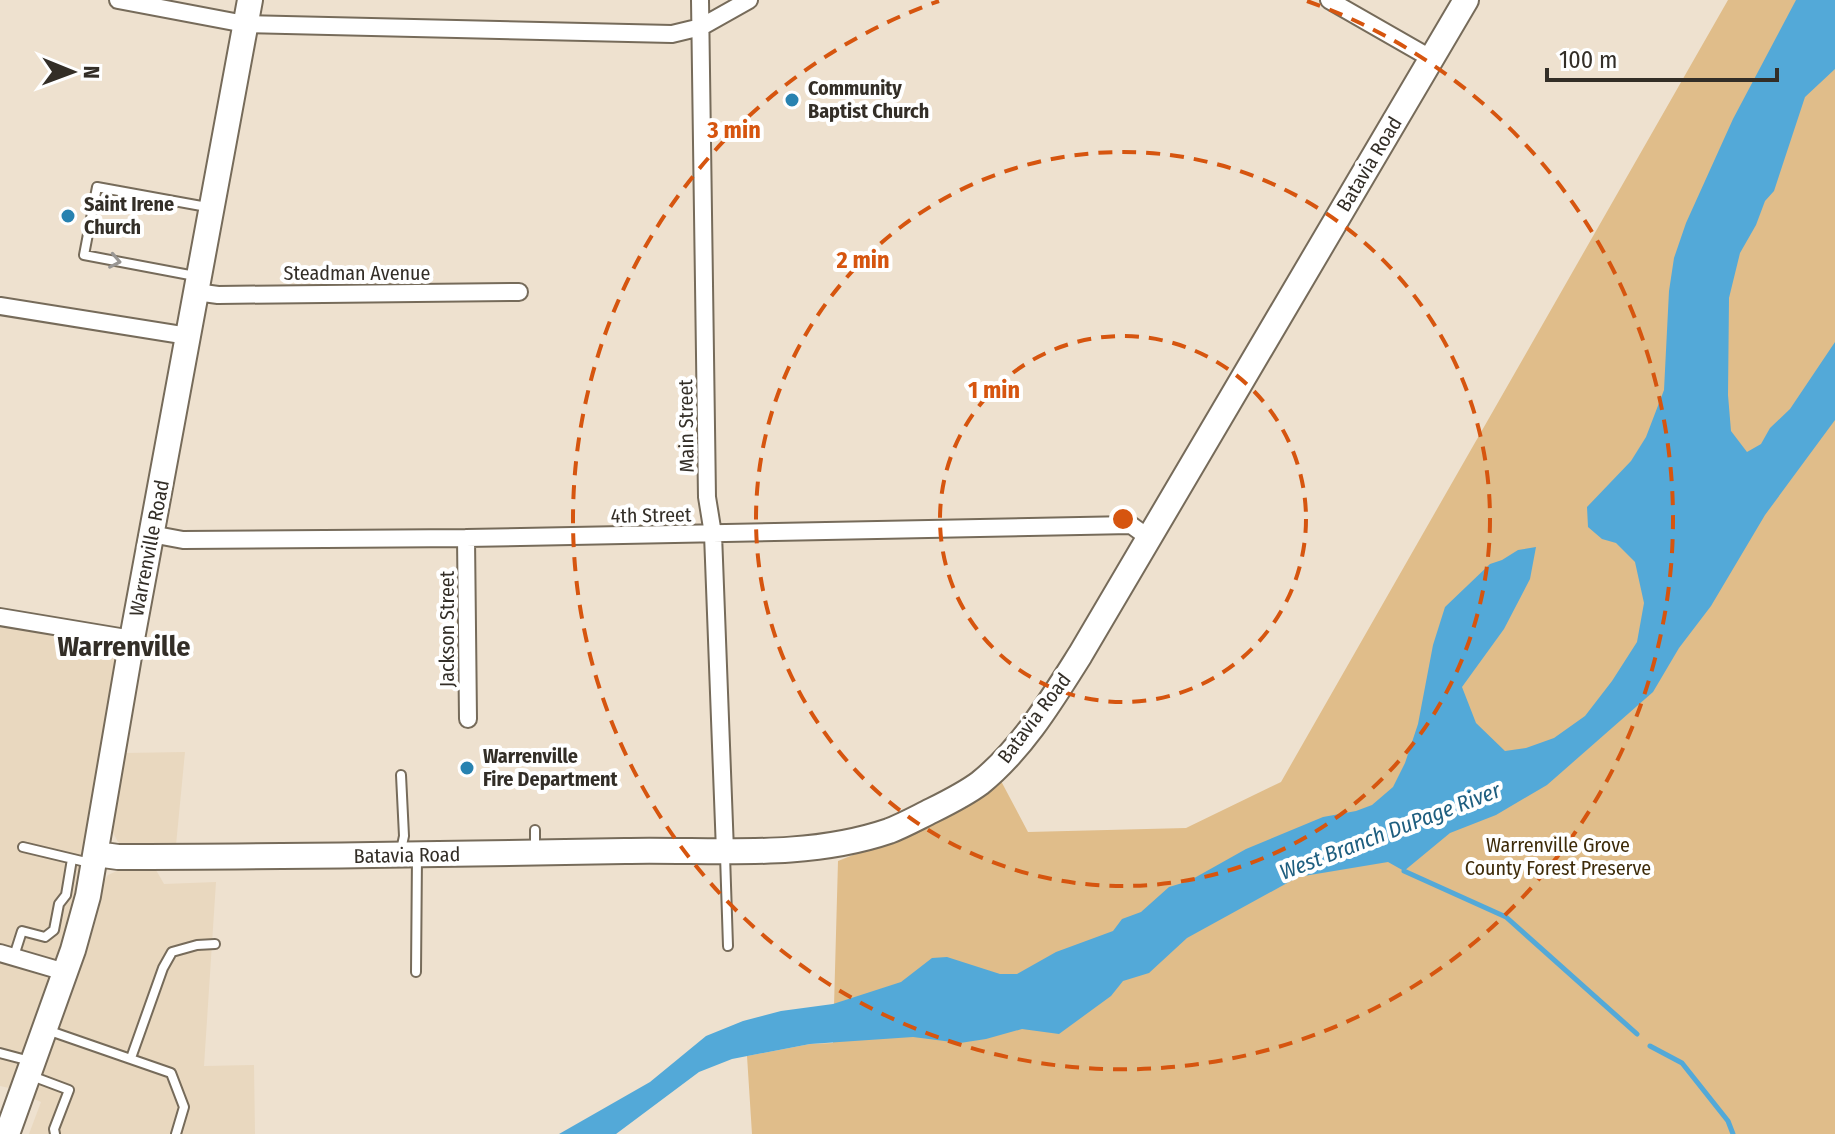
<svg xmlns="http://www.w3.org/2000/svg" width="1835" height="1134" font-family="'Fira Sans Condensed',sans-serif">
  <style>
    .built { fill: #e9d8bf }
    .green { fill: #e0bd8a }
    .water { fill: #53a9d8 }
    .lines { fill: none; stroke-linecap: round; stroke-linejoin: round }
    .stream { stroke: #53a9d8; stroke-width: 5 }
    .lane-casing { stroke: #766b5a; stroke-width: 12 }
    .street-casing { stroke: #766b5a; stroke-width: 20 }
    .secondary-casing { stroke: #766b5a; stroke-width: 28 }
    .lane { stroke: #fff; stroke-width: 8 }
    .street { stroke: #fff; stroke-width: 16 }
    .secondary { stroke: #fff; stroke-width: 24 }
    .oneway { stroke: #999693 }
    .ring { fill: none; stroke: #d6550f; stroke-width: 4; stroke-dasharray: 14 10 }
    .poi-dot { fill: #2882b0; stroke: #fff; stroke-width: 3 }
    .labels { text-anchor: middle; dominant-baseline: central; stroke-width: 8; stroke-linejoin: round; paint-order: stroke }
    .poi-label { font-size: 20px; font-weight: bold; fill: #332e27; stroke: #fff; text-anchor: start }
    .street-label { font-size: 20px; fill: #332e27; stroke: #fff }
    .park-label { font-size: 20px; fill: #3e2b09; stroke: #fff }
    .water-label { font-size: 22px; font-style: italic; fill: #1e5e7f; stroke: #fff }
    .district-label { font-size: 28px; font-weight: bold; fill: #332e27; stroke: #fff }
    .centre { fill: #d6550f; stroke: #fff; stroke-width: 4 }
    .ring-label { font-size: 24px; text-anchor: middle; font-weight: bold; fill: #d6550f; stroke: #fff; stroke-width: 8; stroke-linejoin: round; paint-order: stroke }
  </style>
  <rect width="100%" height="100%" fill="#eee1cf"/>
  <path class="built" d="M 0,624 L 121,644 L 90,835 L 62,945 L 9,1088 L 0,1086 Z
    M 185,752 L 176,845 L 122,845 L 118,842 L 111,829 L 125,753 Z
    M 119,870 L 156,870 L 164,884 L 216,882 L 204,1066 L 254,1065 L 255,1134 L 29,1134 L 41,1102 L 34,1099 L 86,954 L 97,916 L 104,881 L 108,875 Z"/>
  <path class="green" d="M 1728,0 L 1835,0 L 1835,1134 L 752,1134 L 747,1056 L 810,1044 L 833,1043 L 838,861 L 903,835 L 1001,781 L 1028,832 L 1186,828 L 1281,782 Z"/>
  <path class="water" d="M 1796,0 L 1835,0 L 1835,69 L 1805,97 L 1774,191 L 1765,201 L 1756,225 L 1740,253 L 1729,298 L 1728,395 L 1731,431 L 1747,452 L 1761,444 L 1770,428 L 1790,409 L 1835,342 L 1835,420 L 1765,515 L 1711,606 L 1679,648 L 1653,692 L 1547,785 L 1496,815 L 1450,833 L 1404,871 L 1388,862 L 1298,877 L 1187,938 L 1149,973 L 1123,981 L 1111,996 L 1059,1034 L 1022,1029 L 986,1039 L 960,1043 L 913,1037 L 810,1044 L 732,1059 L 699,1072 L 616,1134 L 559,1134 L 650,1082 L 706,1036 L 743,1021 L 781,1011 L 833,1004 L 901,982 L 932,958 L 947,957 L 1000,974 L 1017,974 L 1056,952 L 1113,931 L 1122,919 L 1141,912 L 1169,887 L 1189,881 L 1246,849 L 1323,817 L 1356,811 L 1372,805 L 1393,787 L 1405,763 L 1418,724 L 1433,645 L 1445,607 L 1490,564 L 1502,560 L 1518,550 L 1536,547 L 1530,579 L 1504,629 L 1462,687 L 1476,723 L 1505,751 L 1526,748 L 1554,738 L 1585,716 L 1612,681 L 1637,642 L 1644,603 L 1635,562 L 1616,543 L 1602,539 L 1588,527 L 1587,507 L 1631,461 L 1646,437 L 1664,390 L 1669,291 L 1674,258 L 1686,223 L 1733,119 Z"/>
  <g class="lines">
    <path class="stream" d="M 1404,871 L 1506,917 L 1637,1034
      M 1650,1046 L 1682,1063 L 1728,1121 L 1733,1134"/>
    <g class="lane-casing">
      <path id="lane" d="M 195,276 L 84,255 L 97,187 L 207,207
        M 401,775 L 404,836 L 401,850
        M 23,847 L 90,863
        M 535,848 L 535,830
        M 725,855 L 728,946
        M 14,956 L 22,931 L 45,937 L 54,930 L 59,904 L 66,895 L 72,859
        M 416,972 L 417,856
        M 47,1030 L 171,1073 L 184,1107 L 176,1134
        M 0,1053 L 30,1061
        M 131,1058 L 163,968 L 172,952 L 197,945 L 215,944
        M 29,1075 L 69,1090 L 54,1129 L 55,1134"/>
    </g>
    <g class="street-casing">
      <path id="street" d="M 118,0 L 245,24 L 672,34 L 701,27 L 749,0
        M 700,0 L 707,497 L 713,534 L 725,851
        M 1329,0 L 1432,59
        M 196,292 L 218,295 L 519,292
        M 0,306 L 188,336
        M 151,534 L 183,540 L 466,538 L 1131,525 L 1149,538
        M 466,538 L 468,719
        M 0,617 L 132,639
        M 0,953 L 65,972"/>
    </g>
    <g class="secondary-casing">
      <path id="secondary" d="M 96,854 L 118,857 C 287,857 456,854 625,851 C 713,849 804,860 889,831 C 902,826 915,819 927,813 C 945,804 964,795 980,783 C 1022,749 1051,701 1080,655 L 1466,0
        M 7,1134 L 73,950 L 88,896 L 132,639 L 250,0"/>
    </g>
    <use href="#lane" class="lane"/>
    <use href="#street" class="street"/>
    <use href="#secondary" class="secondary"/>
  </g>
  <defs><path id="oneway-chevron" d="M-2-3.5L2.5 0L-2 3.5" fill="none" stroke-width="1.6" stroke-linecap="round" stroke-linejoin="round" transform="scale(2)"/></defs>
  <use class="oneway" href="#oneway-chevron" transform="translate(115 261) rotate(11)"/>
  <g class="ring">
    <circle cx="1123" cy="519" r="183"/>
    <circle cx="1123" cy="519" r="367"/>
    <path d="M1307 1A550 550 0 1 1 939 1"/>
  </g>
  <g class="poi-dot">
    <circle cx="792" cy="100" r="8"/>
    <circle cx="68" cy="216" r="8"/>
    <circle cx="467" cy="768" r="8"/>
  </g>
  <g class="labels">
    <g class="poi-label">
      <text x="808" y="88">Community<tspan x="808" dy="23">Baptist Church</tspan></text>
      <text x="84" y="204">Saint Irene<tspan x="84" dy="23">Church</tspan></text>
      <text x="483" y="756">Warrenville<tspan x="483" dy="23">Fire Department</tspan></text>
    </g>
    <g class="street-label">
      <text transform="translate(1369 164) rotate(-59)">Batavia Road</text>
      <text x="357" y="273">Steadman Avenue</text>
      <text transform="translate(686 426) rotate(-91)">Main Street</text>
      <text transform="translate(651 515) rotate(-1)">4th Street</text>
      <text transform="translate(149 548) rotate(-79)">Warrenville Road</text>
      <text transform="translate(447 629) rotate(-90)">Jackson Street</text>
      <text transform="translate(1034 718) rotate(-53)">Batavia Road</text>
      <text transform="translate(407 855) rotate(-1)">Batavia Road</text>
    </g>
    <g class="park-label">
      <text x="1558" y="845">Warrenville Grove<tspan x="1558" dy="23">County Forest Preserve</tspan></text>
    </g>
    <g class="water-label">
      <text transform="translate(1390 831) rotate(-21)">West Branch DuPage River</text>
    </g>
    <g class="district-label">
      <text x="124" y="646">Warrenville</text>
    </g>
  </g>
  <circle cx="1123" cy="519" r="12" class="centre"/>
  <g class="ring-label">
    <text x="734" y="138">3 min</text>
    <text x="863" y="268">2 min</text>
    <text x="994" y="398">1 min</text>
  </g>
  <g transform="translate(72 72) rotate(91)" stroke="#ffffff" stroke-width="6" paint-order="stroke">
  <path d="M0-6L14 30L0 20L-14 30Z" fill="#332e27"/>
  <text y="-12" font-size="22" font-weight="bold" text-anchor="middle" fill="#332e27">N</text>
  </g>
  <path d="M1547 68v12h230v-12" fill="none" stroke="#332e27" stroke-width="4"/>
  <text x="1559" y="68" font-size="24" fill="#332e27" stroke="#ffffff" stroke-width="6" paint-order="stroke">100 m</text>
</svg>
